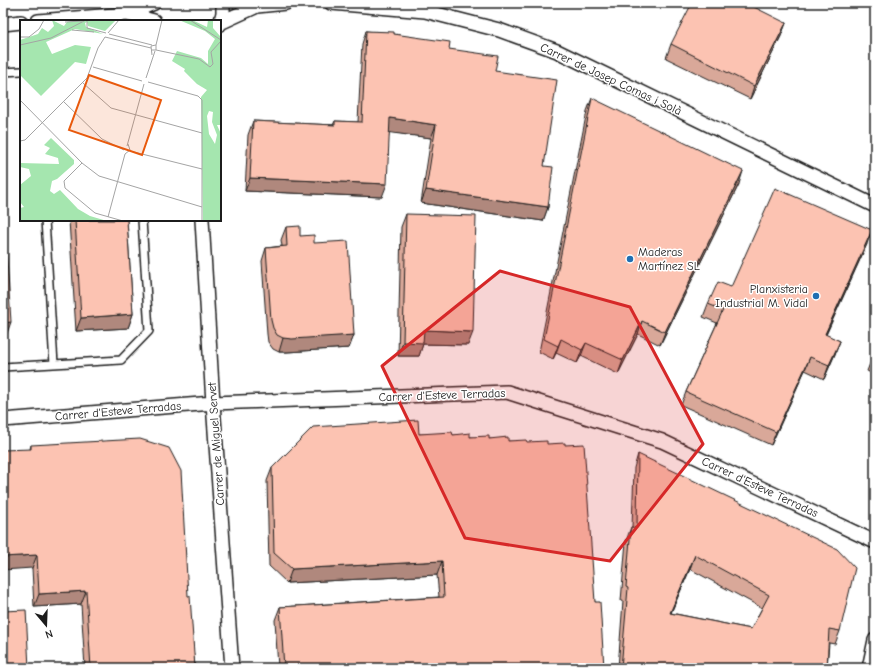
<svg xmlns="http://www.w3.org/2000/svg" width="878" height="671" font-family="'Comic Neue',sans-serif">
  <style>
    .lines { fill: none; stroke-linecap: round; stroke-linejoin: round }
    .lane-casing { stroke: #1c1c1c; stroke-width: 10 }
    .street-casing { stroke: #1c1c1c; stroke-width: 16 }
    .lane { stroke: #fff; stroke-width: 7 }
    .street { stroke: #fff; stroke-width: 13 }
    .wall { fill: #d9a899; stroke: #1c1c1c; fill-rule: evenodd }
    .shaded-wall { fill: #b0887d; stroke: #1c1c1c }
    .building { fill: #fcc3b2; stroke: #1c1c1c; fill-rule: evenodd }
    .marked { fill: #d62828; fill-opacity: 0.2; stroke: #d62828; stroke-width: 3; stroke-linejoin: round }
    .poi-dot { fill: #1f6fb2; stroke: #fff; stroke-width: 1.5 }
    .labels { text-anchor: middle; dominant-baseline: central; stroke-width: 3; stroke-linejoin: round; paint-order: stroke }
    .street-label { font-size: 12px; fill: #1c1c1c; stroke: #fff }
    .poi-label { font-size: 12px; fill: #1c1c1c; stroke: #fff; text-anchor: start }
    .inset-road { fill: none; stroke: #a4a4a4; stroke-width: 1 }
    .view { fill: #e8590c; fill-opacity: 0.15; stroke: #e8590c; stroke-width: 2 }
    .inset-edge { fill: none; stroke: #1c1c1c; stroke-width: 2 }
  </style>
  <rect width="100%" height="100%" fill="#fff"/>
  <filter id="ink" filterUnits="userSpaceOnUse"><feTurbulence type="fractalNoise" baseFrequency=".025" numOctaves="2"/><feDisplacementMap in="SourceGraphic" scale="8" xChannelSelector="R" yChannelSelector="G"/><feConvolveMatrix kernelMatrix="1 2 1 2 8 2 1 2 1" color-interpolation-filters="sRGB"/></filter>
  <g filter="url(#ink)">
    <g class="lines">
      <g class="lane-casing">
        <path id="lane" d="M 3,72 L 21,71
          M 45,220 L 54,364
          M 3,367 L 121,360 L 149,331 L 142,220"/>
      </g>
      <g class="street-casing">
        <path id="street" d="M 331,3 L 425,11 L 499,30 L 557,51 L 875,206
          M 127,14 L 154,21
          M 38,21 L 127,14 L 154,3
          M 220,23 L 257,6 L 286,3
          M 3,24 L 21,22
          M 220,24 L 223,13 L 223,3
          M 202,220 L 213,403 L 232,668
          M 3,420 L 213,403 L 507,392 L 662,441 L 875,542
          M 869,668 L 875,640"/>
      </g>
      <use href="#lane" class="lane"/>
      <use href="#street" class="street"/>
    </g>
    <path class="wall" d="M 786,23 L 781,36 L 750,99 L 666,58 L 671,44 Z
      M 366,31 L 394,34 L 449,49 L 495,71 L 544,166 L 548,207 L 543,221 L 421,203 L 431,138 L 389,132 L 382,197 L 245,191 L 248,135 L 253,121 L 333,125 L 335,121 L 358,122 L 362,44 Z
      M 592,98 L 739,184 L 660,345 L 638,334 L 618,374 L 581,356 L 577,363 L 556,353 L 553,359 L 539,352 L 587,111 Z
      M 406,214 L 468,345 L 423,344 L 419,356 L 398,356 L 401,227 Z
      M 69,220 L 127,220 L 133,314 L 128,328 L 76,331 Z
      M 286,227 L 300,236 L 314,243 L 354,335 L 349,348 L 287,352 L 279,352 L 273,349 L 268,342 L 267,334 L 262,261 L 266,248 L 282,246 L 281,240 Z
      M 867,244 L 826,335 L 840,341 L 835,354 L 824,379 L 805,370 L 771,445 L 681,405 L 686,392 L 717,323 L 703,317 L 708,304 L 731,287 Z
      M 875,351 L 875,375 L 867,371 Z
      M 419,434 L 453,435 L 508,441 L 547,444 L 595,602 L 604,668 L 278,668 L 275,620 L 280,607 L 439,597 L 437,575 L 287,583 L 269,566 L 267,481 L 272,468 Z
      M 31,445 L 188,596 L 195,668 L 85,668 L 81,604 L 34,607 L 32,568 L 30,449 Z
      M 638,454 L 840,631 L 835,644 L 829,643 L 827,668 L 618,668 L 623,601 L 621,601 L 626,541 L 631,527 L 632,527 L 634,468 ZM 690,569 L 762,608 L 751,629 L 671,613 Z"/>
    <path class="shaded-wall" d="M 786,23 L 781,36 L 750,99 L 754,86 Z
      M 390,118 L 436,125 L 431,138 L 385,132 Z
      M 743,171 L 739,184 L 660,345 L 665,332 Z
      M 250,178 L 387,184 L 382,197 L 245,191 Z
      M 426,190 L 548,207 L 543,221 L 421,203 Z
      M 872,230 L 867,244 L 820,347 L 825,334 Z
      M 133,314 L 128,328 L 76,331 L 81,318 Z
      M 642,321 L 638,334 L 618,374 L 623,360 Z
      M 11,322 L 6,336 L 3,336 L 3,323 Z
      M 424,330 L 473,332 L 468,345 L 423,344 L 419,356 L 398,356 L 403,342 Z
      M 354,335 L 349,348 L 287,352 L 279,352 L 283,338 Z
      M 561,339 L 556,353 L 553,359 L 558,346 Z
      M 840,341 L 835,354 L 824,379 L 829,365 Z
      M 586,343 L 581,356 L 577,363 L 582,350 Z
      M 810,357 L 805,370 L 771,445 L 776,432 Z
      M 37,555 L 32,568 L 3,570 L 3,557 Z
      M 695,555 L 690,569 L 665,626 L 670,613 Z
      M 442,561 L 437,575 L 287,583 L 292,569 Z
      M 86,591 L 81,604 L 34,607 L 39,594 Z"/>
    <path class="building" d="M 692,3 L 746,3 L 786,23 L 754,86 L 671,44 Z
      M 366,31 L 394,32 L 394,34 L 450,42 L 449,49 L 498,56 L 495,71 L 557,80 L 544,166 L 553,167 L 548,207 L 426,190 L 436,125 L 390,118 L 387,184 L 250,178 L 253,121 L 335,125 L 335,121 L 362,122 Z
      M 592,98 L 743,171 L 665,332 L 642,321 L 623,360 L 586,343 L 582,350 L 561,339 L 558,346 L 544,339 Z
      M 775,188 L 872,230 L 825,334 L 840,341 L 829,365 L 810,357 L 776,432 L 686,392 L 723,310 L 708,304 L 718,282 L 731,287 Z
      M 3,197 L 11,322 L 3,323 Z
      M 406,214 L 476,216 L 473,332 L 424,330 L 423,343 L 403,342 Z
      M 75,220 L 127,220 L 133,314 L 81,318 Z
      M 300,226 L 300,236 L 314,235 L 314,243 L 348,241 L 354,335 L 292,339 L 283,338 L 277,335 L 273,328 L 271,320 L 266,248 L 287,246 L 286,227 Z
      M 875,351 L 875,360 L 872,358 Z
      M 418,420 L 419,434 L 452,432 L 453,435 L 470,433 L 470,437 L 489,436 L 489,439 L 508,437 L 508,441 L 526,440 L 527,442 L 547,441 L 547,444 L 565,443 L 565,445 L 584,444 L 595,602 L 600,602 L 604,668 L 284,668 L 280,607 L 444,597 L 442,561 L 292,569 L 274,553 L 272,468 L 313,427 Z
      M 140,439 L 169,448 L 181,471 L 188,596 L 190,596 L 195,668 L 91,668 L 86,591 L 39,594 L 37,555 L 3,557 L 3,450 L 31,449 L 31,445 Z
      M 638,454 L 837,549 L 855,568 L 840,631 L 829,629 L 827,668 L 621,668 L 628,588 L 626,587 L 631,527 L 637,528 ZM 695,555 L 769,595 L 751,629 L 670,613 Z
      M 26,610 L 29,668 L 3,668 L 3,611 Z"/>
  </g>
  <path class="marked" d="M 500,271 L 630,307 L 703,444 L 610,561 L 465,538 L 382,366 Z"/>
  <g class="poi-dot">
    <circle cx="630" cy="259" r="4"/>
    <circle cx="816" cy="296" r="4"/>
  </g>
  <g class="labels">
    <g class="street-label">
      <text transform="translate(611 79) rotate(25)">Carrer de Josep Comas i Solà</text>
      <text transform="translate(442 395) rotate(-2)">Carrer d'Esteve Terradas</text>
      <text transform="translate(118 411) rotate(-5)">Carrer d'Esteve Terradas</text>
      <text transform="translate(216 444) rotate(-94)">Carrer de Miguel Servet</text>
      <text transform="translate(760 487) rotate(25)">Carrer d'Esteve Terradas</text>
    </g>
    <g class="poi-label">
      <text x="638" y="252">Maderas<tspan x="638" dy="14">Martínez SL</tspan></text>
      <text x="808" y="289" text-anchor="end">Planxisteria<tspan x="808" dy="14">Industrial M. Vidal</tspan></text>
    </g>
  </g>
  <g transform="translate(20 20)">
    <rect width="201" height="201" fill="#fff"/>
    <path d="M 32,0 L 44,6 L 47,2 L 60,0 L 96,0 L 85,11 L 68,6 L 67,2 L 65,3 L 66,7 L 83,14 L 55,9 L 26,22 L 32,34 L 55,25 L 71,27 L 66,44 L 55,42 L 21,76 L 0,55 L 0,20 L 18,14 L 22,8 L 28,12 L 34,6 ZM 159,0 L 172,0 L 187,7 L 188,0 L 193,0 L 193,8 L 200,16 L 201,6 L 201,105 L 197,105 L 201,114 L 201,201 L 183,201 L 181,77 L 187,70 L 177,64 L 164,51 L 165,49 L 152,41 L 157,31 L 181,38 L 188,44 L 188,31 L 195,19 L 185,11 ZM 189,91 L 193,92 L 192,102 L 197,115 L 195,124 L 189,114 L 187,96 ZM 31,118 L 54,140 L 54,144 L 37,159 L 32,161 L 30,171 L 34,174 L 40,170 L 58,189 L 70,196 L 87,201 L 0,201 L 0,188 L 4,187 L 0,182 L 0,165 L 11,156 L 9,149 L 0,147 L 0,143 L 39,144 L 38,138 L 25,134 L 30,128 L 24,125 Z" fill="#a5e6af" fill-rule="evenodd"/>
    <path class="inset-road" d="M 170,0 L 201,20M 67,1 L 67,8 L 86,13M 45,2 L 62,1M 52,10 L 74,12M 88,13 L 99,0M 89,14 L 132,25M 0,17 L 9,17 L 19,9 L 24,0M 85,17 L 131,28M 0,25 L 31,18 L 66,0M 136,25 L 142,0M 136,30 L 179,39 L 190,47 L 193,44 L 191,32 L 201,21M 132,35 L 131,26 L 136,25 L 136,30 L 132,30M 73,47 L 122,61M 126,58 L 135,31M 128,62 L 178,76 L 182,80 L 182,201M 63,63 L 91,88 L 182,113M 0,80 L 62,143 L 79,156 L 182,187M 44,82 L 82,119 L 104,130M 0,121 L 5,120 L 67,58 L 78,28 L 85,17M 107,126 L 124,64M 110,131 L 182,149M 62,143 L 44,161 L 45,168 L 75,193 L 103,201M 88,197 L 105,134 L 110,130 L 108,124"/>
    <path class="view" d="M 69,55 L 141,80 L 122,135 L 49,110 Z"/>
    <rect width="201" height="201" class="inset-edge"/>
  </g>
  <rect width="878" height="671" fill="none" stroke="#fff" stroke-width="16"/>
  <rect x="8" y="8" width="862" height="655" fill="none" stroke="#1c1c1c" stroke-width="1.5" filter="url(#ink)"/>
  <g transform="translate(46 625) rotate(161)" stroke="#ffffff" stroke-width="3" paint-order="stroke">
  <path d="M0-3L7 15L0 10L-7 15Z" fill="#1c1c1c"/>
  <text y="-6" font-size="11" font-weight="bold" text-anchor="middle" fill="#1c1c1c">N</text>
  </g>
</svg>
